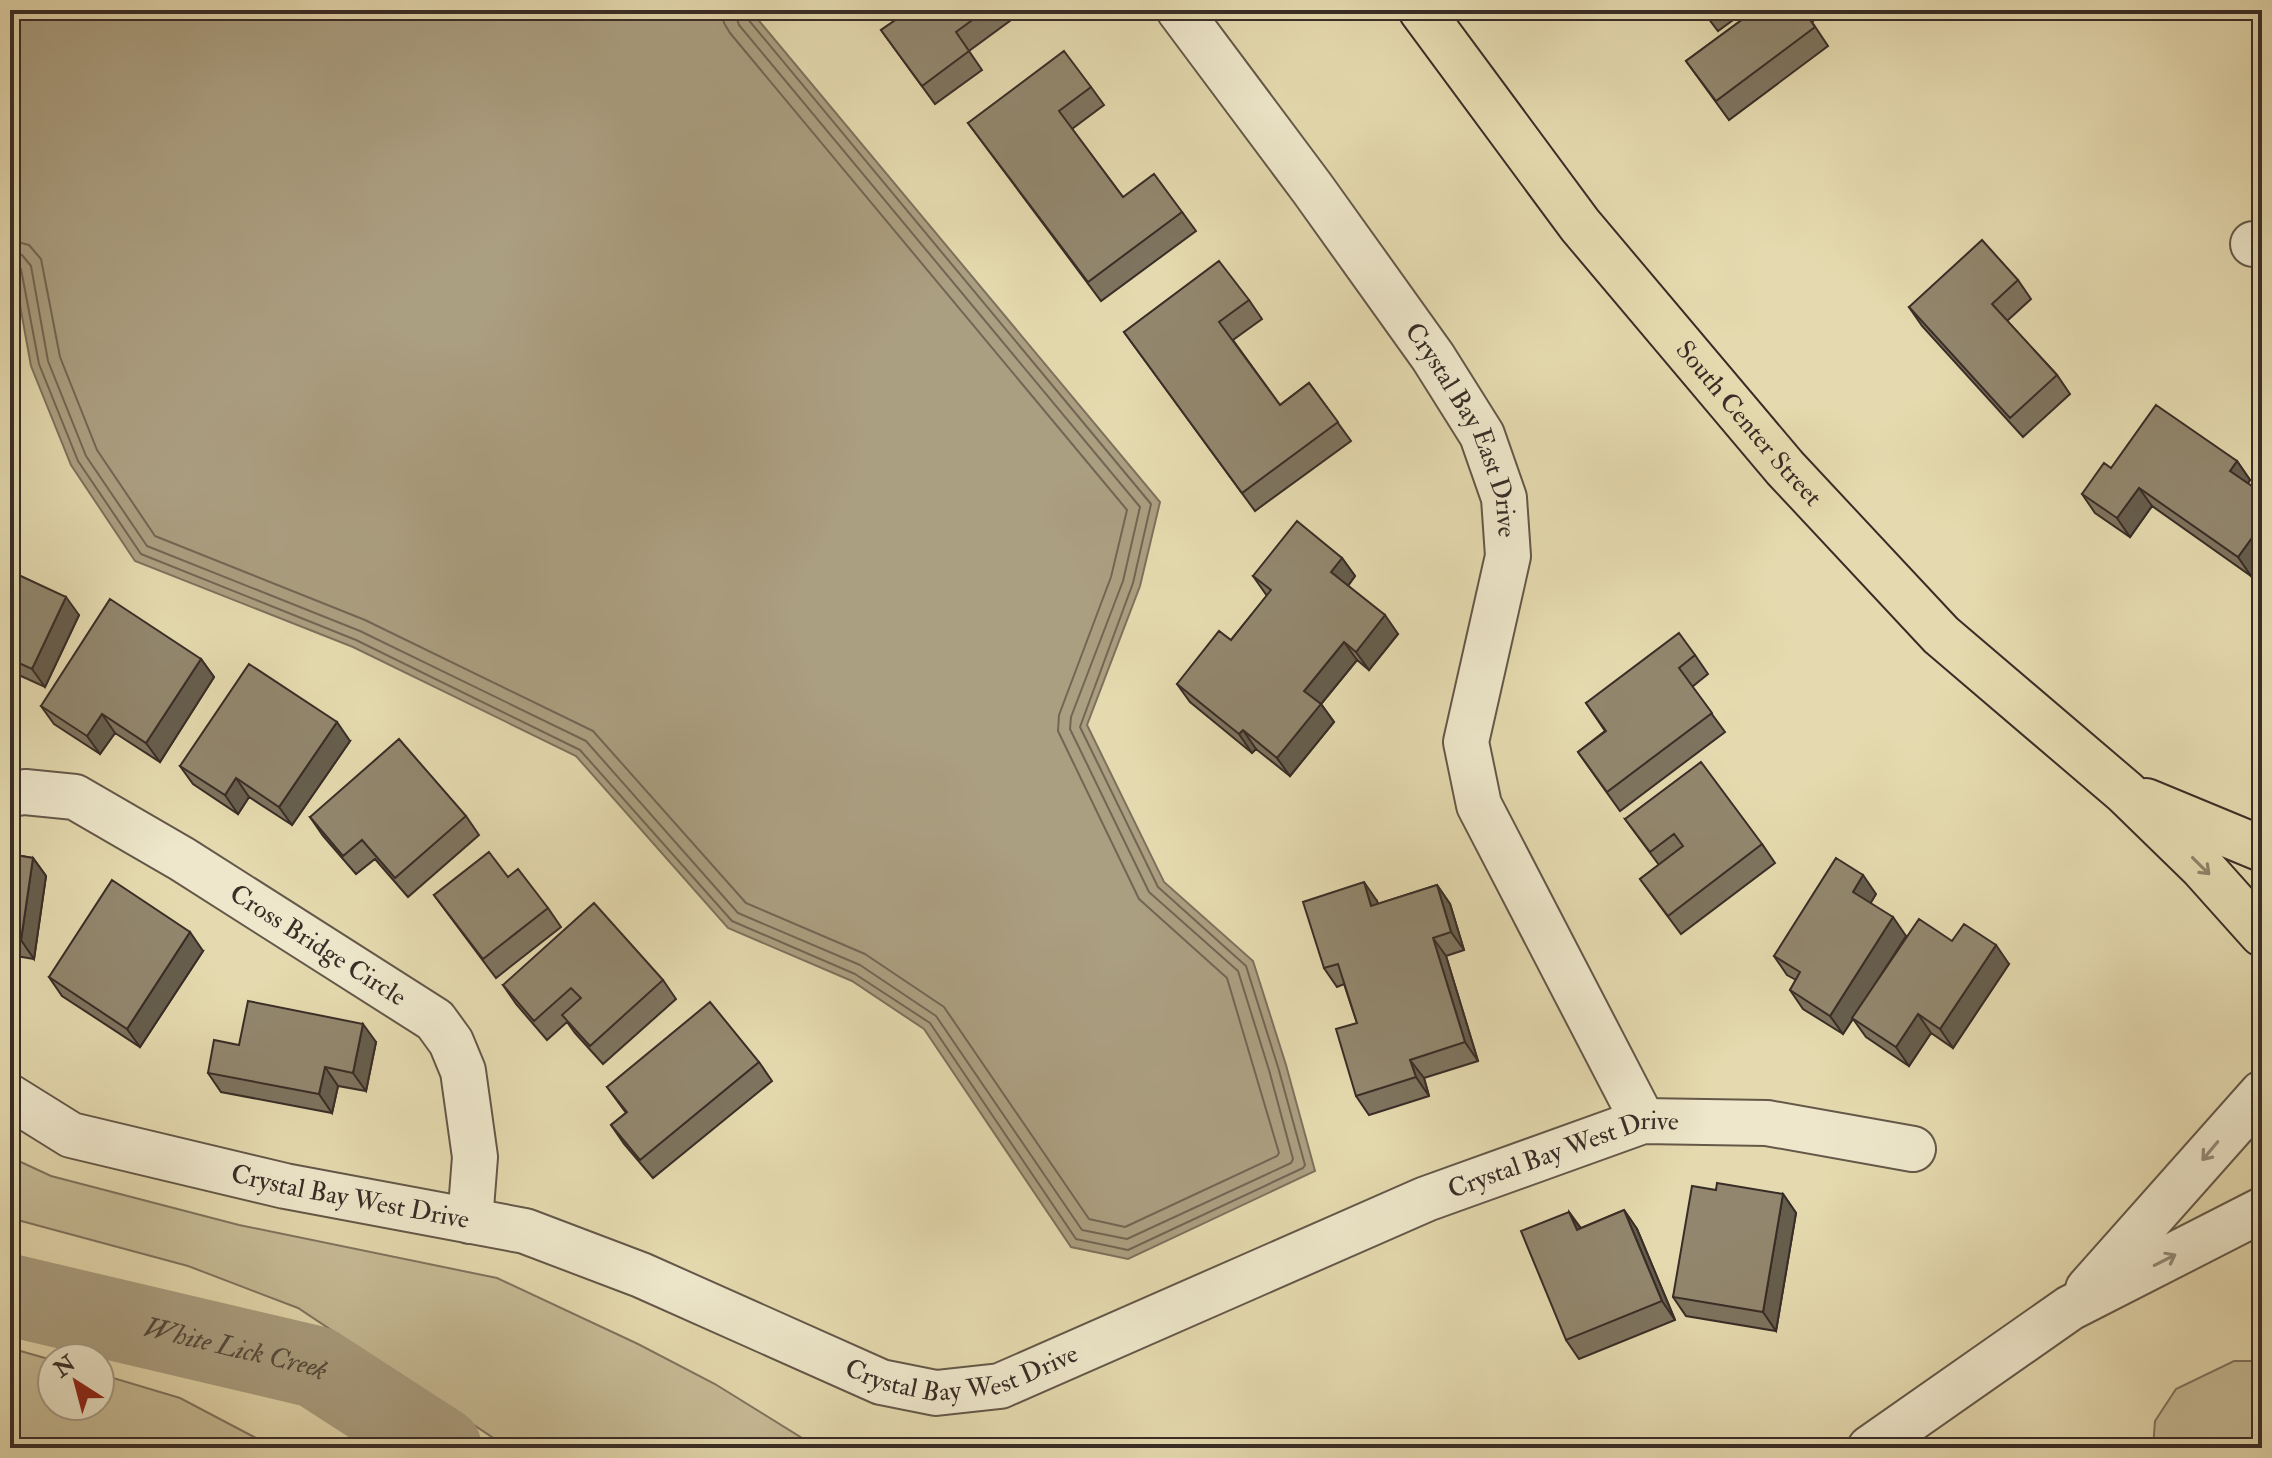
<svg xmlns="http://www.w3.org/2000/svg" width="2272" height="1458" font-family="'IM FELL Double Pica',serif">
  <style>
    .green { fill: #c8bd98; stroke: #807560; stroke-width: 2 }
    .water { fill: #ab9f81; stroke: #7d715d; stroke-width: 2 }
    .lines { fill: none; stroke-linecap: round; stroke-linejoin: round }
    .shore { stroke: #726654; stroke-width: 2 }
    .river { stroke: #ab9f81; stroke-width: 82 }
    .minor-casing { stroke: #645849; stroke-width: 48 }
    .major-casing { stroke: #392d27; stroke-width: 48 }
    .minor { stroke: #eee7cb; stroke-width: 44 }
    .major { stroke: #e5daaf; stroke-width: 44 }
    .wall { fill: #7e745f; stroke: #392d27; stroke-width: 2 }
    .shaded-wall { fill: #665e4d; stroke: #392d27; stroke-width: 2 }
    .building { fill: #92876e; stroke: #392d27; stroke-width: 2 }
    .oneway { stroke: #8f846b }
    .oneway2 { stroke: #948a79 }
    .labels { text-anchor: middle; dominant-baseline: central; stroke-width: 6; stroke-linejoin: round; paint-order: stroke }
    .street-label { font-size: 26px; fill: #392d27; stroke: #eee7cb }
    .water-label { font-size: 28px; font-style: italic; fill: #564a3e; stroke: #eee7cb }
  </style>
  <rect width="100%" height="100%" fill="#e5daaf"/>
  <filter id="stains"><feTurbulence type="fractalNoise" baseFrequency=".0025" numOctaves="4"/><feColorMatrix values="0 0 0 0 .2 0 0 0 0 .09 0 0 0 0 .02 0 0 0 .5 -.17"/></filter>
  <radialGradient id="worn" r=".72"><stop offset=".6" stop-color="#630" stop-opacity="0"/><stop offset="1" stop-color="#630" stop-opacity=".3"/></radialGradient>
  <path class="green" d="M 10,1157 L 51,1176 L 239,1225 L 497,1278 L 638,1344 L 715,1384 L 807,1441 L 882,1448 L 518,1448 L 498,1441 L 298,1308 L 188,1266 L 10,1218 Z
    M 10,1348 L 52,1360 L 52,1406 L 100,1406 L 100,1374 L 180,1398 L 275,1448 L 10,1448 Z
    M 2234,1361 L 2262,1361 L 2262,1448 L 2153,1448 L 2155,1421 L 2176,1389 Z"/>
  <path class="water" d="M 10,10 L 750,10 L 1160,502 L 1140,586 L 1087,725 L 1164,882 L 1253,961 L 1286,1065 L 1315,1171 L 1128,1259 L 1071,1247 L 924,1029 L 852,981 L 728,928 L 576,756 L 353,647 L 135,561 L 71,465 L 31,366 L 10,250 Z"/>
  <g class="lines">
    <path class="shore" d="M 10,240 L 29,245 L 41,259 L 60,357 L 97,450 L 155,536 L 365,620 L 593,731 L 746,903 L 865,954 L 944,1007 L 1089,1219 L 1125,1227 L 1277,1156 L 1279,1153 L 1227,978 L 1139,899 L 1058,731 L 1059,715 L 1111,577 L 1127,510 L 730,33 L 724,23 L 722,10
      M 10,253 L 22,255 L 31,266 L 48,361 L 86,456 L 147,546 L 360,631 L 586,741 L 738,913 L 860,965 L 936,1016 L 1082,1230 L 1127,1239 L 1291,1163 L 1293,1159 L 1269,1070 L 1238,971 L 1149,892 L 1070,729 L 1071,717 L 1123,581 L 1140,507 L 739,25 L 734,10
      M 10,263 L 17,264 L 21,269 L 39,364 L 78,461 L 141,554 L 356,640 L 580,750 L 732,921 L 855,974 L 930,1023 L 1076,1239 L 1128,1250 L 1303,1168 L 1305,1165 L 1278,1067 L 1246,966 L 1158,887 L 1080,727 L 1133,583 L 1151,504 L 747,18 L 744,10"/>
    <path class="river" id="s1" d="M 10,1295 L 316,1367 L 441,1448"/>
    <g class="minor-casing">
      <g id="minor">
        <path id="s2" d="M 1179,10 L 1312,188 L 1433,357 L 1482,435 L 1504,498 L 1508,556 L 1466,742 L 1479,805 L 1643,1121"/>
        <path d="M 2253,244 L 2262,244"/>
        <path id="s3" d="M 10,794 L 25,792 L 75,797 L 182,859 L 435,1020 L 451,1042 L 463,1071 L 475,1157 L 470,1221"/>
        <path id="s4" d="M 10,1097 L 71,1135 L 285,1186 L 525,1231 L 641,1275 L 881,1382 L 936,1393 L 1000,1386 L 1426,1199 L 1643,1121 L 1767,1123 L 1913,1149"/>
        <path d="M 2088,1289 L 2262,1093"/>
        <path d="M 1870,1448 L 2070,1308 L 2262,1210"/>
      </g>
    </g>
    <g class="major-casing">
      <g id="major">
        <path id="s5" d="M 1421,10 L 1580,225 L 1785,468 L 1941,635 L 2125,792 L 2202,867 L 2262,934"/>
        <path d="M 2146,801 L 2262,849"/>
      </g>
    </g>
    <use href="#minor" class="minor"/>
    <use href="#major" class="major"/>
  </g>
  <path class="wall" d="M 886,10 L 1020,10 L 1022,12 L 969,51 L 982,70 L 935,104 L 881,30 L 894,21 Z
    M 1702,10 L 1827,10 L 1812,22 L 1828,46 L 1729,120 L 1686,61 L 1743,19 L 1740,15 L 1718,31 Z
    M 1091,87 L 1104,105 L 1072,129 L 1123,197 L 1182,212 L 1196,231 L 1101,301 L 968,123 Z
    M 2018,280 L 2031,299 L 2007,321 L 2057,375 L 2070,394 L 2023,437 L 1922,326 L 1909,307 Z
    M 1249,300 L 1262,319 L 1233,340 L 1280,405 L 1309,383 L 1351,441 L 1255,511 L 1124,332 Z
    M 2237,461 L 2250,480 L 2248,483 L 2251,576 L 2152,506 L 2130,537 L 2095,513 L 2082,494 L 2111,468 Z
    M 1342,558 L 1355,576 L 1348,586 L 1398,634 L 1369,670 L 1357,660 L 1321,704 L 1334,722 L 1290,776 L 1256,749 L 1252,753 L 1190,702 L 1177,684 L 1231,640 L 1267,596 L 1253,576 Z
    M 10,571 L 79,615 L 45,687 L 10,671 Z
    M 1695,655 L 1708,674 L 1692,687 L 1725,732 L 1620,811 L 1578,752 L 1605,731 L 1586,703 Z
    M 201,659 L 214,677 L 160,762 L 115,733 L 100,754 L 54,724 L 41,706 Z
    M 350,741 L 292,825 L 249,797 L 238,814 L 193,784 L 180,766 Z
    M 466,816 L 479,835 L 408,897 L 375,859 L 356,874 L 323,836 L 310,817 Z
    M 1625,819 L 1762,844 L 1775,863 L 1681,934 L 1640,879 L 1659,865 Z
    M 10,854 L 33,858 L 46,876 L 34,959 L 10,955 Z
    M 508,877 L 548,908 L 561,927 L 496,978 L 434,895 Z
    M 1437,885 L 1450,904 L 1464,950 L 1446,956 L 1478,1061 L 1424,1078 L 1429,1096 L 1369,1115 L 1356,1096 L 1357,1023 L 1344,984 L 1337,987 L 1324,968 L 1377,901 L 1378,904 Z
    M 1876,894 L 1870,903 L 1906,936 L 1876,982 L 1952,941 L 2009,964 L 1953,1048 L 1931,1033 L 1909,1066 L 1866,1037 L 1853,1019 L 1843,1034 L 1803,1009 L 1790,990 L 1796,980 L 1787,975 L 1774,956 Z
    M 203,951 L 140,1047 L 62,996 L 49,977 Z
    M 663,980 L 676,999 L 603,1064 L 575,1033 L 567,1022 L 547,1040 L 516,1004 L 503,985 Z
    M 376,1042 L 366,1091 L 338,1086 L 332,1113 L 221,1092 L 208,1073 L 239,1045 Z
    M 759,1062 L 772,1081 L 653,1178 L 624,1144 L 611,1125 L 626,1113 L 607,1087 Z
    M 1716,1190 L 1783,1194 L 1796,1213 L 1776,1331 L 1686,1316 L 1673,1297 Z
    M 1624,1210 L 1637,1229 L 1675,1320 L 1579,1359 L 1566,1340 L 1569,1212 L 1581,1228 Z"/>
  <path class="shaded-wall" d="M 2237,461 L 2250,480 L 2243,490 L 2230,471 Z
    M 2139,488 L 2152,506 L 2130,537 L 2117,518 Z
    M 2262,524 L 2262,561 L 2251,576 L 2238,557 Z
    M 1342,558 L 1355,576 L 1344,591 L 1331,572 Z
    M 66,597 L 79,615 L 45,687 L 32,669 Z
    M 1385,615 L 1398,634 L 1369,670 L 1356,652 Z
    M 1344,642 L 1357,660 L 1321,704 L 1334,722 L 1290,776 L 1277,758 L 1304,691 Z
    M 201,659 L 214,677 L 160,762 L 146,743 Z
    M 102,714 L 115,733 L 100,754 L 87,736 Z
    M 337,722 L 350,741 L 292,825 L 279,807 Z
    M 1243,730 L 1256,749 L 1252,753 L 1239,734 Z
    M 236,778 L 249,797 L 238,814 L 225,795 Z
    M 33,858 L 46,876 L 34,959 L 21,940 Z
    M 1863,875 L 1876,894 L 1866,911 L 1853,892 Z
    M 1364,882 L 1377,901 L 1384,925 L 1371,906 Z
    M 1437,885 L 1450,904 L 1464,950 L 1451,932 Z
    M 1893,917 L 1906,936 L 1843,1034 L 1830,1016 Z
    M 190,932 L 203,951 L 140,1047 L 127,1029 Z
    M 1433,938 L 1446,956 L 1478,1061 L 1465,1042 Z
    M 1996,945 L 2009,964 L 1953,1048 L 1940,1029 Z
    M 1918,1014 L 1931,1033 L 1909,1066 L 1896,1047 Z
    M 363,1024 L 376,1042 L 366,1091 L 353,1073 Z
    M 1410,1060 L 1424,1078 L 1429,1096 L 1416,1077 Z
    M 325,1067 L 338,1086 L 332,1113 L 319,1094 Z
    M 1783,1194 L 1796,1213 L 1776,1331 L 1763,1312 Z
    M 1624,1210 L 1637,1229 L 1675,1320 L 1662,1301 Z
    M 1569,1212 L 1582,1231 L 1577,1230 Z"/>
  <path class="building" d="M 886,10 L 986,10 L 956,32 L 969,51 L 922,86 L 881,30 L 894,21 Z
    M 1737,10 L 1803,10 L 1815,27 L 1716,101 L 1686,61 L 1743,19 Z
    M 1064,51 L 1091,87 L 1059,111 L 1123,197 L 1154,174 L 1182,212 L 1088,282 L 968,123 Z
    M 1982,240 L 2018,280 L 1992,304 L 2057,375 L 2010,418 L 1909,307 Z
    M 1219,261 L 1249,300 L 1219,322 L 1280,405 L 1309,383 L 1338,422 L 1242,493 L 1124,332 Z
    M 2156,405 L 2237,461 L 2230,471 L 2262,493 L 2262,524 L 2238,557 L 2139,488 L 2117,518 L 2082,494 L 2104,463 L 2111,468 Z
    M 1297,521 L 1342,558 L 1331,572 L 1385,615 L 1356,652 L 1344,642 L 1304,691 L 1321,704 L 1277,758 L 1243,730 L 1239,734 L 1177,684 L 1219,631 L 1231,640 L 1271,590 L 1253,576 Z
    M 10,571 L 66,597 L 32,669 L 10,659 Z
    M 110,599 L 201,659 L 146,743 L 102,714 L 87,736 L 41,706 Z
    M 1679,633 L 1695,655 L 1679,668 L 1712,713 L 1607,792 L 1578,752 L 1606,731 L 1586,703 Z
    M 249,664 L 337,722 L 279,807 L 236,778 L 225,795 L 180,766 Z
    M 399,739 L 466,816 L 395,878 L 362,840 L 343,856 L 310,817 Z
    M 1701,762 L 1762,844 L 1668,916 L 1640,879 L 1683,846 L 1674,834 L 1650,852 L 1625,819 Z
    M 489,852 L 508,877 L 518,869 L 548,908 L 483,959 L 434,895 Z
    M 10,854 L 33,858 L 21,940 L 10,938 Z
    M 1836,858 L 1863,875 L 1853,892 L 1893,917 L 1830,1016 L 1790,990 L 1800,972 L 1774,956 Z
    M 112,880 L 190,932 L 127,1029 L 49,977 Z
    M 1364,882 L 1371,906 L 1437,885 L 1451,932 L 1433,938 L 1465,1042 L 1410,1060 L 1416,1077 L 1356,1096 L 1336,1029 L 1357,1023 L 1338,964 L 1324,968 L 1303,902 Z
    M 594,903 L 663,980 L 590,1046 L 562,1015 L 581,998 L 571,988 L 534,1021 L 503,985 Z
    M 1919,919 L 1952,941 L 1964,924 L 1996,945 L 1940,1029 L 1918,1014 L 1896,1047 L 1852,1018 Z
    M 248,1001 L 363,1024 L 353,1073 L 325,1067 L 319,1094 L 208,1073 L 214,1040 L 239,1045 Z
    M 710,1002 L 759,1062 L 640,1160 L 611,1125 L 627,1112 L 607,1087 Z
    M 1717,1183 L 1783,1194 L 1763,1312 L 1673,1297 L 1692,1186 L 1716,1190 Z
    M 1624,1210 L 1662,1301 L 1566,1340 L 1521,1231 L 1569,1212 L 1577,1230 Z"/>
  <defs><path id="oneway-shaft" d="M-6 0H5M1.5-3L5.5 0L1.5 3" fill="none" stroke-width="1.6" stroke-linecap="round" stroke-linejoin="round" transform="scale(2)"/></defs>
  <use class="oneway" href="#oneway-shaft" transform="translate(2201 866) rotate(45)"/>
  <g class="oneway2">
    <use href="#oneway-shaft" transform="translate(2210 1151) rotate(130)"/>
    <use href="#oneway-shaft" transform="translate(2165 1260) rotate(-27)"/>
  </g>
  <g class="labels">
    <g class="street-label">
      <text stroke="none"><textPath href="#s5" startOffset="528">South Center Street</textPath></text>
      <text stroke="none"><textPath href="#s2" startOffset="510">Crystal Bay East Drive</textPath></text>
      <text stroke="none"><textPath href="#s3" startOffset="350">Cross Bridge Circle</textPath></text>
      <text stroke="none"><textPath href="#s4" startOffset="1654">Crystal Bay West Drive</textPath></text>
      <text stroke="none"><textPath href="#s4" startOffset="358">Crystal Bay West Drive</textPath></text>
      <text stroke="none"><textPath href="#s4" startOffset="1006">Crystal Bay West Drive</textPath></text>
    </g>
    <g class="water-label">
      <text stroke="none"><textPath href="#s1" startOffset="232">White Lick Creek</textPath></text>
    </g>
  </g>
  <rect width="2272" height="1458" fill="none" stroke="#e5daaf" stroke-width="40"/>
  <rect x="12" y="12" width="2248" height="1434" fill="none" stroke="#392d27" stroke-width="4"/>
  <rect x="20" y="20" width="2232" height="1418" fill="none" stroke="#392d27" stroke-width="2"/>
  <g transform="translate(76 1382) rotate(324)"><circle r="38" fill="#eee7cb" stroke="#a69d89" stroke-width="2"/>
  <path d="M0-6L14 30L0 20L-14 30Z" fill="#8f2418"/>
  <text y="-12" font-size="22" font-weight="bold" text-anchor="middle" fill="#392d27">N</text>
  </g>
  <rect width="100%" height="100%" filter="url(#stains)"/>
  <rect width="100%" height="100%" fill="url(#worn)"/>
</svg>
